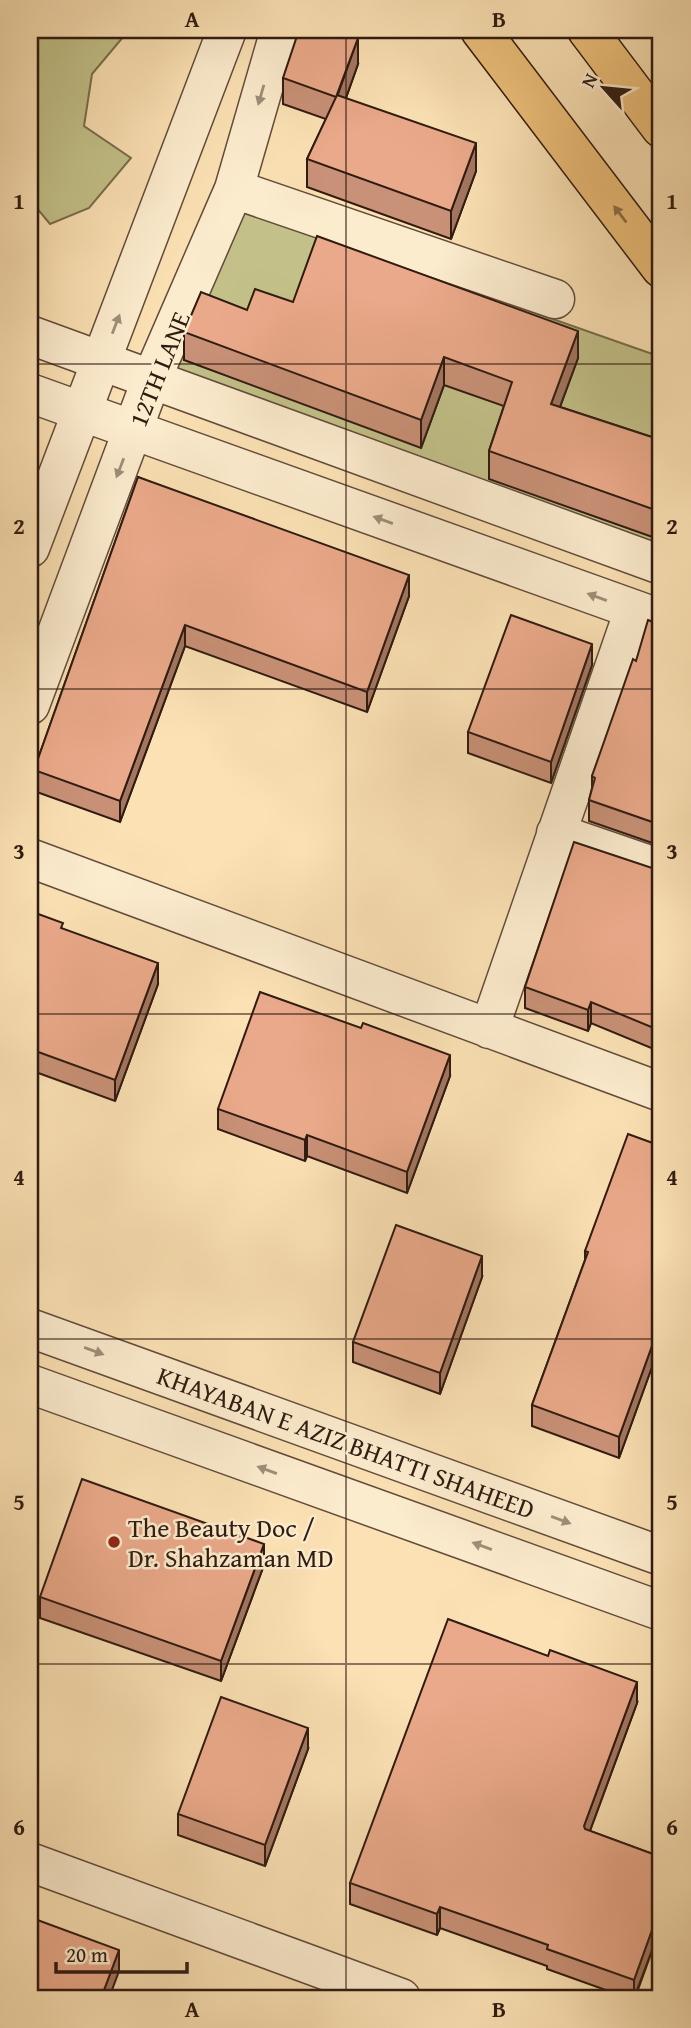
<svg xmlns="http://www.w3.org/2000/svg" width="691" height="2028" font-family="'Gentium Book Plus',serif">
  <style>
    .grass { fill: #c3c189; stroke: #796e4d; stroke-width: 2 }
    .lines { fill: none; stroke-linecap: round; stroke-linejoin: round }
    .minor-casing { stroke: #624c3a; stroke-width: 41 }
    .tertiary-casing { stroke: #624c3a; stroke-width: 41 }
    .primary-casing { stroke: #2f1b11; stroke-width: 41 }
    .minor { stroke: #fcecce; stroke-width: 38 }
    .tertiary { stroke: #fcecce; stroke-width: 38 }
    .primary { stroke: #eec07a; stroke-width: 38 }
    .wall { fill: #c99177; stroke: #2f1b11; stroke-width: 2 }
    .shaded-wall { fill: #a47661; stroke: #2f1b11; stroke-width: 2 }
    .building { fill: #eaa98a; stroke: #2f1b11; stroke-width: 2 }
    .oneway { fill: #a08e79 }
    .oneway2 { fill: #8e6e46 }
    .grid { fill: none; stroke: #2f1b11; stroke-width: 2; stroke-opacity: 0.55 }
    .poi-dot { fill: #8f2418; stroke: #fcecce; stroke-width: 2.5 }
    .labels { text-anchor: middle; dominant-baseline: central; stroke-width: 5; stroke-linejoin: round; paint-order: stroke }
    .street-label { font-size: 26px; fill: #2f1b11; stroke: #fcecce }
    .poi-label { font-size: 26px; fill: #2f1b11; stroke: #fcecce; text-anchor: start }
    .neatline { fill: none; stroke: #2f1b11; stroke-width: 2.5 }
    .grid-label { font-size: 23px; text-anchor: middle; font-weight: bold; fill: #2f1b11 }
  </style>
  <rect width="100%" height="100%" fill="#fbe1b4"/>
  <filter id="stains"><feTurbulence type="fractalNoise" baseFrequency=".00286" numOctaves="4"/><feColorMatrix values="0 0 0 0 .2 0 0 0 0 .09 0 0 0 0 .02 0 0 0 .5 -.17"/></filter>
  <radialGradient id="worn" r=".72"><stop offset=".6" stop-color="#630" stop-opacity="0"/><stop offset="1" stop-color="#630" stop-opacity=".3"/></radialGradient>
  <path class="grass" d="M 30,30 L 129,30 L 92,74 L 84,126 L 131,158 L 89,208 L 50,224 L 30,200 Z
    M 239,209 L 661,357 L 661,555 L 174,375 Z"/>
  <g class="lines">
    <g class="minor-casing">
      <path id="minor" d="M 234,189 L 555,299
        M 30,548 L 227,30
        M 30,705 L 152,378 L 234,189 L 280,30
        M 556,833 L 661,869
        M 30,858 L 661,1092
        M 489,1029 L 634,610
        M 30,1862 L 401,1998"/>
    </g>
    <g class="tertiary-casing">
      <path id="tertiary" d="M 30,335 L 661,565
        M 30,393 L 661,619
        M 30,1328 L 661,1556
        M 30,1384 L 661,1611"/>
    </g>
    <g class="primary-casing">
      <path id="primary" d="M 480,30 L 661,268
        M 587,30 L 661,128"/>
    </g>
    <use href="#minor" class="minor"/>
    <use href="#tertiary" class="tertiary"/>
    <use href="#primary" class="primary"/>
  </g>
  <path class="wall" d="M 358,64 L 346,98 L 476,171 L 451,239 L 307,187 L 307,159 L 326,119 L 283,104 L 283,78 Z
    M 293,302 L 578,358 L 560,407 L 661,440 L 661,540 L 489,479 L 489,451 L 504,406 L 444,385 L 421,448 L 184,360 L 184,332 L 247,310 Z
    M 138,477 L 409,596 L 367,712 L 185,646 L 120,822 L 34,791 L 34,770 Z
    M 661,625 L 661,846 L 589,821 L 589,800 L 592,788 L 592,776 L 636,661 Z
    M 592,665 L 551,783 L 468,753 L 468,732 Z
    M 655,869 L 661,869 L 661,1052 L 591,1023 L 588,1031 L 525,1008 L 525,987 Z
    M 30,911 L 63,929 L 158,984 L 115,1101 L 30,1070 Z
    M 450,1076 L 407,1193 L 307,1156 L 305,1161 L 218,1129 L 218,1109 Z
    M 661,1146 L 661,1342 L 619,1458 L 532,1426 L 532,1405 L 585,1260 L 585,1251 Z
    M 482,1277 L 440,1394 L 353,1362 L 353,1342 Z
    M 264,1565 L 221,1681 L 40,1618 L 40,1597 Z
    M 637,1703 L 590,1831 L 661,1857 L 661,1926 L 635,1998 L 628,1998 L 547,1969 L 547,1966 L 440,1928 L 437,1935 L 350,1904 L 350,1883 Z
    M 308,1749 L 265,1866 L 178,1835 L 178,1814 Z"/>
  <path class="shaded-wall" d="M 358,38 L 358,64 L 337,123 L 337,97 Z
    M 476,143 L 476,171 L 451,239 L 451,211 Z
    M 578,331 L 578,358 L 551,431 L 551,404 Z
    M 444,357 L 444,385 L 421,448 L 421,420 Z
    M 409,575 L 409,596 L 367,712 L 367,692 Z
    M 185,625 L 185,646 L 120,822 L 120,801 Z
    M 592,644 L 592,665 L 551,783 L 551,762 Z
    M 158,963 L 158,984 L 115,1101 L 115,1080 Z
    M 591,1002 L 591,1023 L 588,1031 L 588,1010 Z
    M 450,1055 L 450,1076 L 407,1193 L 407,1172 Z
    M 307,1135 L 307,1156 L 305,1161 L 305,1140 Z
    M 482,1256 L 482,1277 L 440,1394 L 440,1373 Z
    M 661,1321 L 661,1342 L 619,1458 L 619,1437 Z
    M 264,1544 L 264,1565 L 221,1681 L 221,1661 Z
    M 637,1682 L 637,1703 L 584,1847 L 584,1826 Z
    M 308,1728 L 308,1749 L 265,1866 L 265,1845 Z
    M 661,1905 L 661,1926 L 634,1998 L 634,1980 Z
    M 440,1907 L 440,1928 L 437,1935 L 437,1914 Z
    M 119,1950 L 119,1971 L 109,1998 L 101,1998 Z"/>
  <path class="building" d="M 299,30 L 335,30 L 358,38 L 336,97 L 283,78 Z
    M 337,95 L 476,143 L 451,211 L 307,159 Z
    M 317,236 L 578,331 L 551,404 L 661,440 L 661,512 L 489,451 L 512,382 L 444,357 L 421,420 L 184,332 L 201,292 L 247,310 L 255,289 L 293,302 Z
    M 138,477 L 409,575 L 367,692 L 185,625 L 120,801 L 34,770 Z
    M 511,615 L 592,644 L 551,762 L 468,732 Z
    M 648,620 L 661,625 L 661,825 L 589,800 L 595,778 L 592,776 L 633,659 L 636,661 Z
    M 574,842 L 655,869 L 661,869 L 661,1031 L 591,1002 L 588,1010 L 525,987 Z
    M 30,911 L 63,923 L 61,928 L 158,963 L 115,1080 L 30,1049 Z
    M 260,992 L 361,1028 L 363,1023 L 450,1055 L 407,1172 L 307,1135 L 305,1140 L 218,1109 Z
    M 628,1134 L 661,1146 L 661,1321 L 619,1437 L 532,1405 L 588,1252 L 585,1251 Z
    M 396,1225 L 482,1256 L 440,1373 L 353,1342 Z
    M 82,1479 L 264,1544 L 221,1661 L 40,1597 Z
    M 448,1619 L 548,1656 L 550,1650 L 637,1682 L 584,1826 L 585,1829 L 661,1857 L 661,1905 L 634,1980 L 547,1949 L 548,1945 L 440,1907 L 437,1914 L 350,1883 Z
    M 221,1697 L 308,1728 L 265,1845 L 178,1814 Z
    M 32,1918 L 119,1950 L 101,1998 L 30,1998 L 30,1924 Z"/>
  <defs><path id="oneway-solid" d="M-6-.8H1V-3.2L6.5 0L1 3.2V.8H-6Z" transform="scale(1.75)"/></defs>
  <g class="oneway">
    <use href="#oneway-solid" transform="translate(261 95) rotate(106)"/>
    <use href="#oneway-solid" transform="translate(116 324) rotate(-69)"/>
    <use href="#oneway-solid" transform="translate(120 468) rotate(111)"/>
    <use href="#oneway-solid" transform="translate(383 520) rotate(-160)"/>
    <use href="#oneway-solid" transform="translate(597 597) rotate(-160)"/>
    <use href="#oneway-solid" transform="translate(94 1351) rotate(20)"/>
    <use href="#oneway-solid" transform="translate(267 1470) rotate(-160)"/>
    <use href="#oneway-solid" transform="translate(561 1520) rotate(20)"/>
    <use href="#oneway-solid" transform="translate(482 1546) rotate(-160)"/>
  </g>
  <use class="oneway2" href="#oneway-solid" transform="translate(620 214) rotate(-127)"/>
  <path class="grid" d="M 346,30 L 346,1998M 30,364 L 661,364M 30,689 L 661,689M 30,1014 L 661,1014M 30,1339 L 661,1339M 30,1664 L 661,1664"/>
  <circle class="poi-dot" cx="114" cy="1542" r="7"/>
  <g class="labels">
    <g class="street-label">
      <text transform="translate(159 369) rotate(-68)">12TH LANE</text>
      <text transform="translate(346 1442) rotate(20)">KHAYABAN E AZIZ BHATTI SHAHEED</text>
    </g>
    <g class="poi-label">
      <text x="128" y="1527">The Beauty Doc /<tspan x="128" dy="30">Dr. Shahzaman MD</tspan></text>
    </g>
  </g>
  <rect width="691" height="2028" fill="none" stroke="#fbe1b4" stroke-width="77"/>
  <g transform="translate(604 88) rotate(297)" stroke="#fcecce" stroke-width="5" paint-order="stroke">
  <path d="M0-5L12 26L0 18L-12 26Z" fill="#2f1b11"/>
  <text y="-10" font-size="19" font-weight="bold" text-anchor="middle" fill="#2f1b11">N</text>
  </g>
  <path d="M56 1962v10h131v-10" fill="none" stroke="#2f1b11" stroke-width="3.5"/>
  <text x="66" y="1962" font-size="21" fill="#2f1b11" stroke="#fcecce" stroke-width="5" paint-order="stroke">20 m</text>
  <rect x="38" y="38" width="614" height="1952" class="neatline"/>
  <g class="grid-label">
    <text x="192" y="27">A</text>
    <text x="499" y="27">B</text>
    <text x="19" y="209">1</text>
    <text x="672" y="209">1</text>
    <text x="19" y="534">2</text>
    <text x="672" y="534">2</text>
    <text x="19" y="859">3</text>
    <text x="672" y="859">3</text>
    <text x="19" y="1185">4</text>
    <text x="672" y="1185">4</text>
    <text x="19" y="1510">5</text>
    <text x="672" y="1510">5</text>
    <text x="19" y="1835">6</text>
    <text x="672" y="1835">6</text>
    <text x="192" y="2017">A</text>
    <text x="499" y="2017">B</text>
  </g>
  <rect width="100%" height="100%" filter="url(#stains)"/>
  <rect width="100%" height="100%" fill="url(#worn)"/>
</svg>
